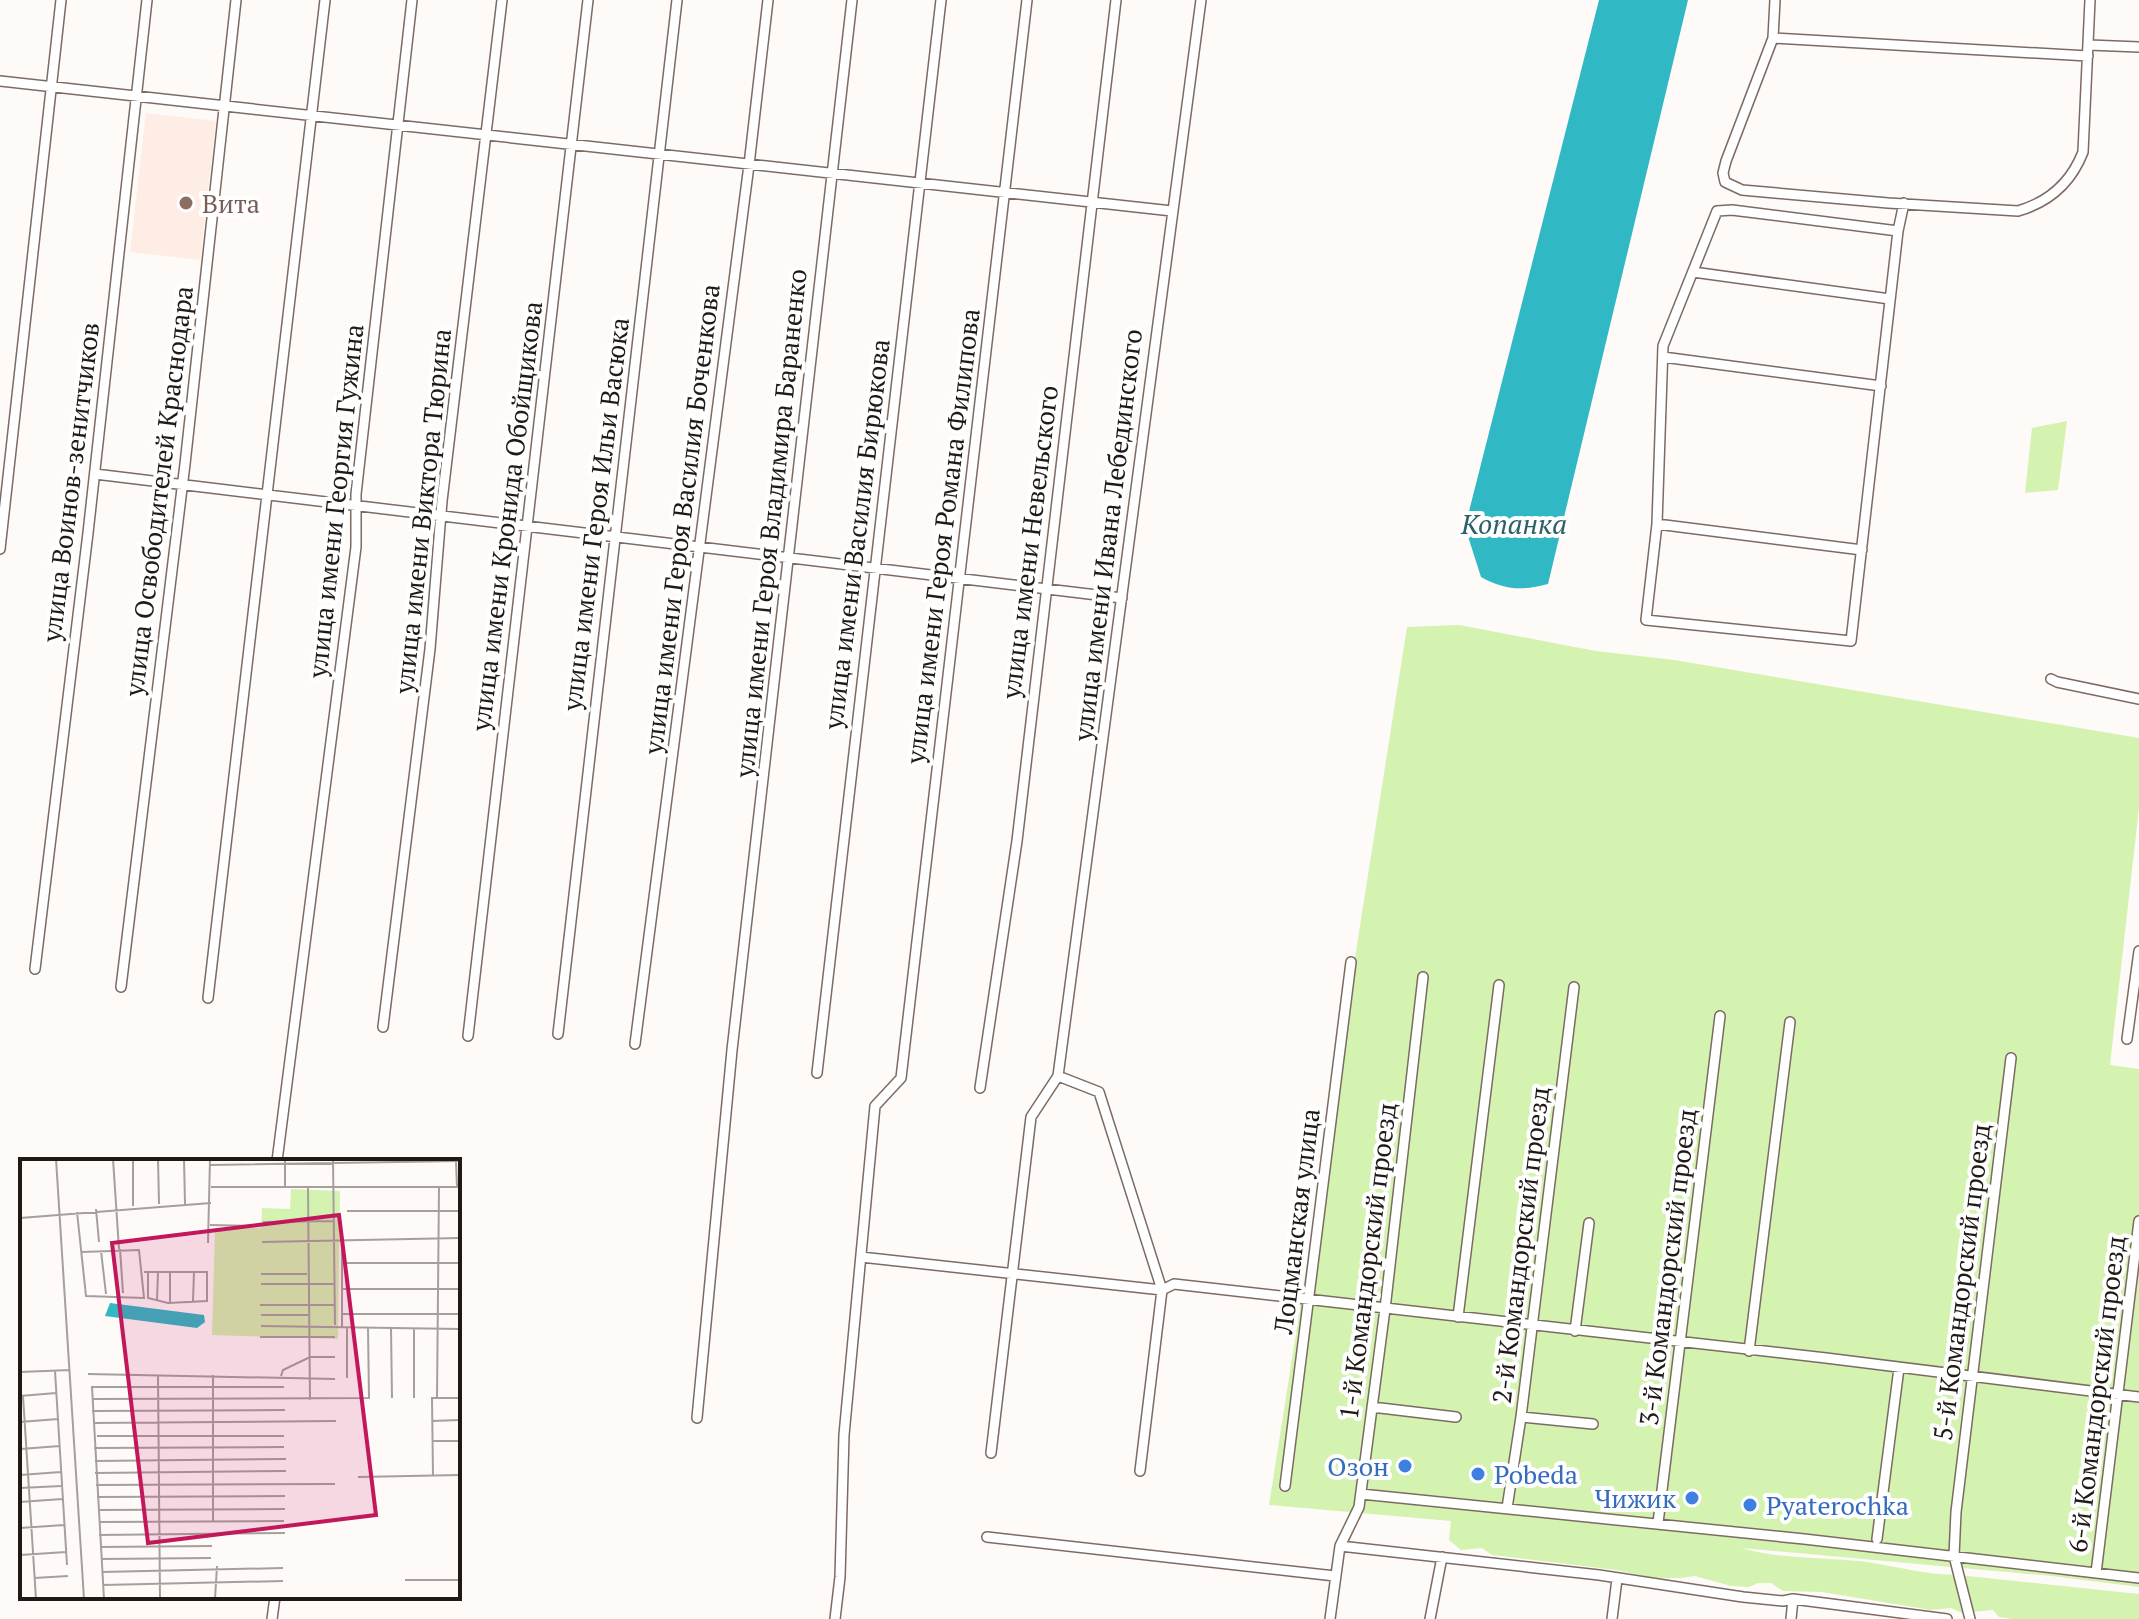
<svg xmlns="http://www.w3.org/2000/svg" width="2139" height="1619" font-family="'PT Serif',serif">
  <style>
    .built { fill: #feede4 }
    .green { fill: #d4f2b0 }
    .water { fill: #30b8c5 }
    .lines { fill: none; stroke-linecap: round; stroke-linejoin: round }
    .street-casing { stroke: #7c6b62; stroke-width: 12 }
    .street { stroke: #fff; stroke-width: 9 }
    .education-dot { fill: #8d6e63; stroke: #fff; stroke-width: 3 }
    .shop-dot { fill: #3f7fe0; stroke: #fff; stroke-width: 3 }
    .labels { text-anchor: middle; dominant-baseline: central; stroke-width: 8; stroke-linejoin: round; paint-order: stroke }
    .education-label { font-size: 26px; fill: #785e54; stroke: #fff; text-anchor: start }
    .street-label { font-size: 26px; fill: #201916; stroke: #fff }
    .shop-label { font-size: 26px; fill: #366cbe; stroke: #fff; text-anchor: end }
    .water-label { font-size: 28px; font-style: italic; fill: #2c6166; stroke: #fff }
    .inset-road { fill: none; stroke: #a5a09e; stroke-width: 2 }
    .view { fill: #c2185b; fill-opacity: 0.15; stroke: #c2185b; stroke-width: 4 }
    .inset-edge { fill: none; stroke: #201916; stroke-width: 4 }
  </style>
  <rect width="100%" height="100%" fill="#fefaf8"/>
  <path class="built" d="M 146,113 L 216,121 L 200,260 L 130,252 Z"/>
  <path class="green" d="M 2067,421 L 2058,490 L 2025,493 L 2032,428 Z
    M 1459,625 L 1596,651 L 1674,660 L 2139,738 L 2139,808 L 2110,1065 L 2139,1069 L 2139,1587 L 2052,1576 L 1741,1548 C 1779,1559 1820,1557 1859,1561 C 1893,1565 1924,1575 1958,1575 L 2139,1594 L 2139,1619 L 2012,1619 L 1999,1617 L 1993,1610 L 1962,1613 L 1951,1608 L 1931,1610 L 1822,1592 L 1783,1591 L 1771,1583 L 1758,1583 L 1749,1587 L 1731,1586 L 1695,1576 L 1680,1578 L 1653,1578 L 1616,1570 L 1492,1555 L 1482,1548 L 1461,1550 L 1449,1540 L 1451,1521 L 1269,1505 L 1407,627 Z"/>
  <path class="water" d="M 1599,0 L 1688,0 L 1548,584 C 1523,591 1504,590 1481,577 L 1465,527 Z"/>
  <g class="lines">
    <g class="street-casing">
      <path id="street" d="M 1775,0 L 1773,38 L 1726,161 L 1723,173 L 1725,182 L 1742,190 L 1888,203 L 2018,211 C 2049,202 2071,183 2083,152 L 2090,0
        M 1773,38 L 2088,56
        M 2089,45 L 2139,47
        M 0,81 L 1172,211
        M 1898,231 L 1732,210 L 1717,211 L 1663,346 L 1657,524 L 1646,620 L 1851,641 L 1898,231 L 1904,203
        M 1693,272 L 1890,299
        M 1663,357 L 1881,386
        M 95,474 L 1122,598
        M 1657,524 L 1862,550
        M 0,549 L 61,0
        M 2051,679 L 2057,682 L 2139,699
        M 35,969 L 88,533 L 147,0
        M 121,987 L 185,464 L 236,0
        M 208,998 L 325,0
        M 383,1027 L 430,649 L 442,501 L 502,0
        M 558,1034 L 677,0
        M 468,1036 L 588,0
        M 2127,1039 L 2139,951
        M 635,1044 L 749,165 L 768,0
        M 817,1073 L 941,0
        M 1058,1076 L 1099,1092 L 1162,1290 L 1140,1471
        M 980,1088 L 1017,841 L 1116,0
        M 277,1161 L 356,547 L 356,494 L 412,0
        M 861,1257 L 1162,1290 L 1174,1284 L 1826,1358 L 2139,1397
        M 1458,1317 L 1499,985
        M 1575,1331 L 1589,1223
        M 1749,1351 L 1790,1022
        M 1372,1407 L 1456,1417
        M 1521,1417 L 1593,1424
        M 697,1418 L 732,1050 L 852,0
        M 991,1453 L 1031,1117 L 1058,1076 L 1201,0
        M 1285,1486 L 1351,962
        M 1361,1494 L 1804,1539 L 2139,1578
        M 1507,1508 L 1521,1417 L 1574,987
        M 1658,1523 L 1720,1016
        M 987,1537 L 1335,1576
        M 1877,1539 L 1899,1368
        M 1340,1546 L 1599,1575 L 1743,1597 L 1783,1601 L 1793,1599 L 1947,1619
        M 2096,1573 L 2139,1221
        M 272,1619 L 275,1597
        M 835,1619 L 840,1577 L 844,1435 L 875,1106 L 901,1078 L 1027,0
        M 1330,1619 L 1340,1546 L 1359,1507 L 1385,1309 L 1423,977
        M 1430,1619 L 1442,1557
        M 1612,1619 L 1617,1579
        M 1791,1619 L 1793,1599
        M 1970,1619 L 1954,1556 L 1956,1512 L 2011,1058"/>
    </g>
    <use href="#street" class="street"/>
  </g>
  <circle class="education-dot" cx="186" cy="203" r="8"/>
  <g class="shop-dot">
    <circle cx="1405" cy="1466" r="8"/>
    <circle cx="1478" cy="1474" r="8"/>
    <circle cx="1692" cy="1498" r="8"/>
    <circle cx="1750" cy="1505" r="8"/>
  </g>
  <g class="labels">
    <g class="education-label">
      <text x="202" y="203">Вита</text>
    </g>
    <g class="street-label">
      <text transform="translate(70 482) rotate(-83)">улица Воинов-зенитчиков</text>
      <text transform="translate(158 491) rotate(-83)">улица Освободителей Краснодара</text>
      <text transform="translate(335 501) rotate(-84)">улица имени Георгия Гужина</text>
      <text transform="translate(422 511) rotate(-84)">улица имени Виктора Тюрина</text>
      <text transform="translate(595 514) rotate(-83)">улица имени Героя Ильи Васюка</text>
      <text transform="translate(506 516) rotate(-83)">улица имени Кронида Обойщикова</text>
      <text transform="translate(681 519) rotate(-83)">улица имени Героя Василия Боченкова</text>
      <text transform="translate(770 523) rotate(-84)">улица имени Героя Владимира Бараненко</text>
      <text transform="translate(856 534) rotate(-83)">улица имени Василия Бирюкова</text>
      <text transform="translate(1107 535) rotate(-83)">улица имени Ивана Лебединского</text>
      <text transform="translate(942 536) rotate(-83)">улица имени Героя Романа Филипова</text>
      <text transform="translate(1029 542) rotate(-83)">улица имени Невельского</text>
      <text transform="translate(1296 1221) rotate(-83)">Лоцманская улица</text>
      <text transform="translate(1520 1245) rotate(-83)">2-й Командорский проезд</text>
      <text transform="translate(1367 1261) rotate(-83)">1-й Командорский проезд</text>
      <text transform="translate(1667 1267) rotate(-83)">3-й Командорский проезд</text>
      <text transform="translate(1961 1282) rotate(-83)">5-й Командорский проезд</text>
      <text transform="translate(2096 1394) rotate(-83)">6-й Командорский проезд</text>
    </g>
    <g class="shop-label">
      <text x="1389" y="1466">Озон</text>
      <text x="1494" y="1474" text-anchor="start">Pobeda</text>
      <text x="1676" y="1498">Чижик</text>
      <text x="1766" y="1505" text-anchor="start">Pyaterochka</text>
    </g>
    <g class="water-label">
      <text x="1514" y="523">Копанка</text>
    </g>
  </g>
  <g transform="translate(20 1159)">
    <rect width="440" height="440" fill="#fefaf8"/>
    <path d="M 271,30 L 320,32 L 318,180 L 192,176 L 195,70 L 241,69 L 242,49 L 270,50 Z" fill="#d4f2b0"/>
    <path d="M 90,144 L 184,156 L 185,163 L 177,169 L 85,157 Z" fill="#30b8c5"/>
    <path class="inset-road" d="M 36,0 L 64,440M 93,0 L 99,90M 113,0 L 113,47M 138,0 L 139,45M 164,0 L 165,45M 265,0 L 265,28M 313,0 L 315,166M 436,3 L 437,28M 190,6 L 440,2M 191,28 L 440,28M 288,28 L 290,241M 76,50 L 79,83M 327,52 L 440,52M 57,53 L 66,137 L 124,139 L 119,91 L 62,93M 0,59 L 191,44M 243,63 L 313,62M 190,66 L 238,67M 322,79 L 322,169M 242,83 L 440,79M 188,84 L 190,0M 100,90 L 103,134M 81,92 L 86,135M 322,104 L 440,104M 124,113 L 187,113 L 187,142 L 148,144 L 128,139 L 128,113M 241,115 L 287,115M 241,125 L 314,125M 322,130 L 440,130M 137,141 L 138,113M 173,142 L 174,113M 150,144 L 150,113M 240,146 L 314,146M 322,155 L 440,155M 241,156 L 288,156M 241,167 L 440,170M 327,169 L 327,219M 371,169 L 372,239M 394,169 L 394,239M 240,178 L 315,178M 35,212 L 47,406M 0,213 L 50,211M 68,215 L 315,220M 138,216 L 140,440M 193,216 L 193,362M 261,217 L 263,211 L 290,198 L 315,198M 0,237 L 36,234M 3,237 L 16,440M 417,239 L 419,28M 72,240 L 349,239 L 348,169M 72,252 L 265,251M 412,262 L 440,261M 0,263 L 38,260M 73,264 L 316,262M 77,277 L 264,277M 412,282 L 440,282M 74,289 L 264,288M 0,290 L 40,287M 75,302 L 266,300M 75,314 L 266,312M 0,316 L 41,313M 413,317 L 412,239 L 440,239M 338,318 L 440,316M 76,326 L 315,325M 0,329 L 41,327M 77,338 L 265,337M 0,343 L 42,340M 78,351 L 265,350M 79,363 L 264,362M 0,369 L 44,366M 79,376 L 265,374M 80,388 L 192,387M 0,396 L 46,393M 81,400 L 191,399M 82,413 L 263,409M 14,419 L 48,417M 385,421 L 440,421M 83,426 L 263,422M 84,440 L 72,228 L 264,228M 195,440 L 197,407"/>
    <path class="view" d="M 319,56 L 356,356 L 128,384 L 92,84 Z"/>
    <rect width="440" height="440" class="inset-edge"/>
  </g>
</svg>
